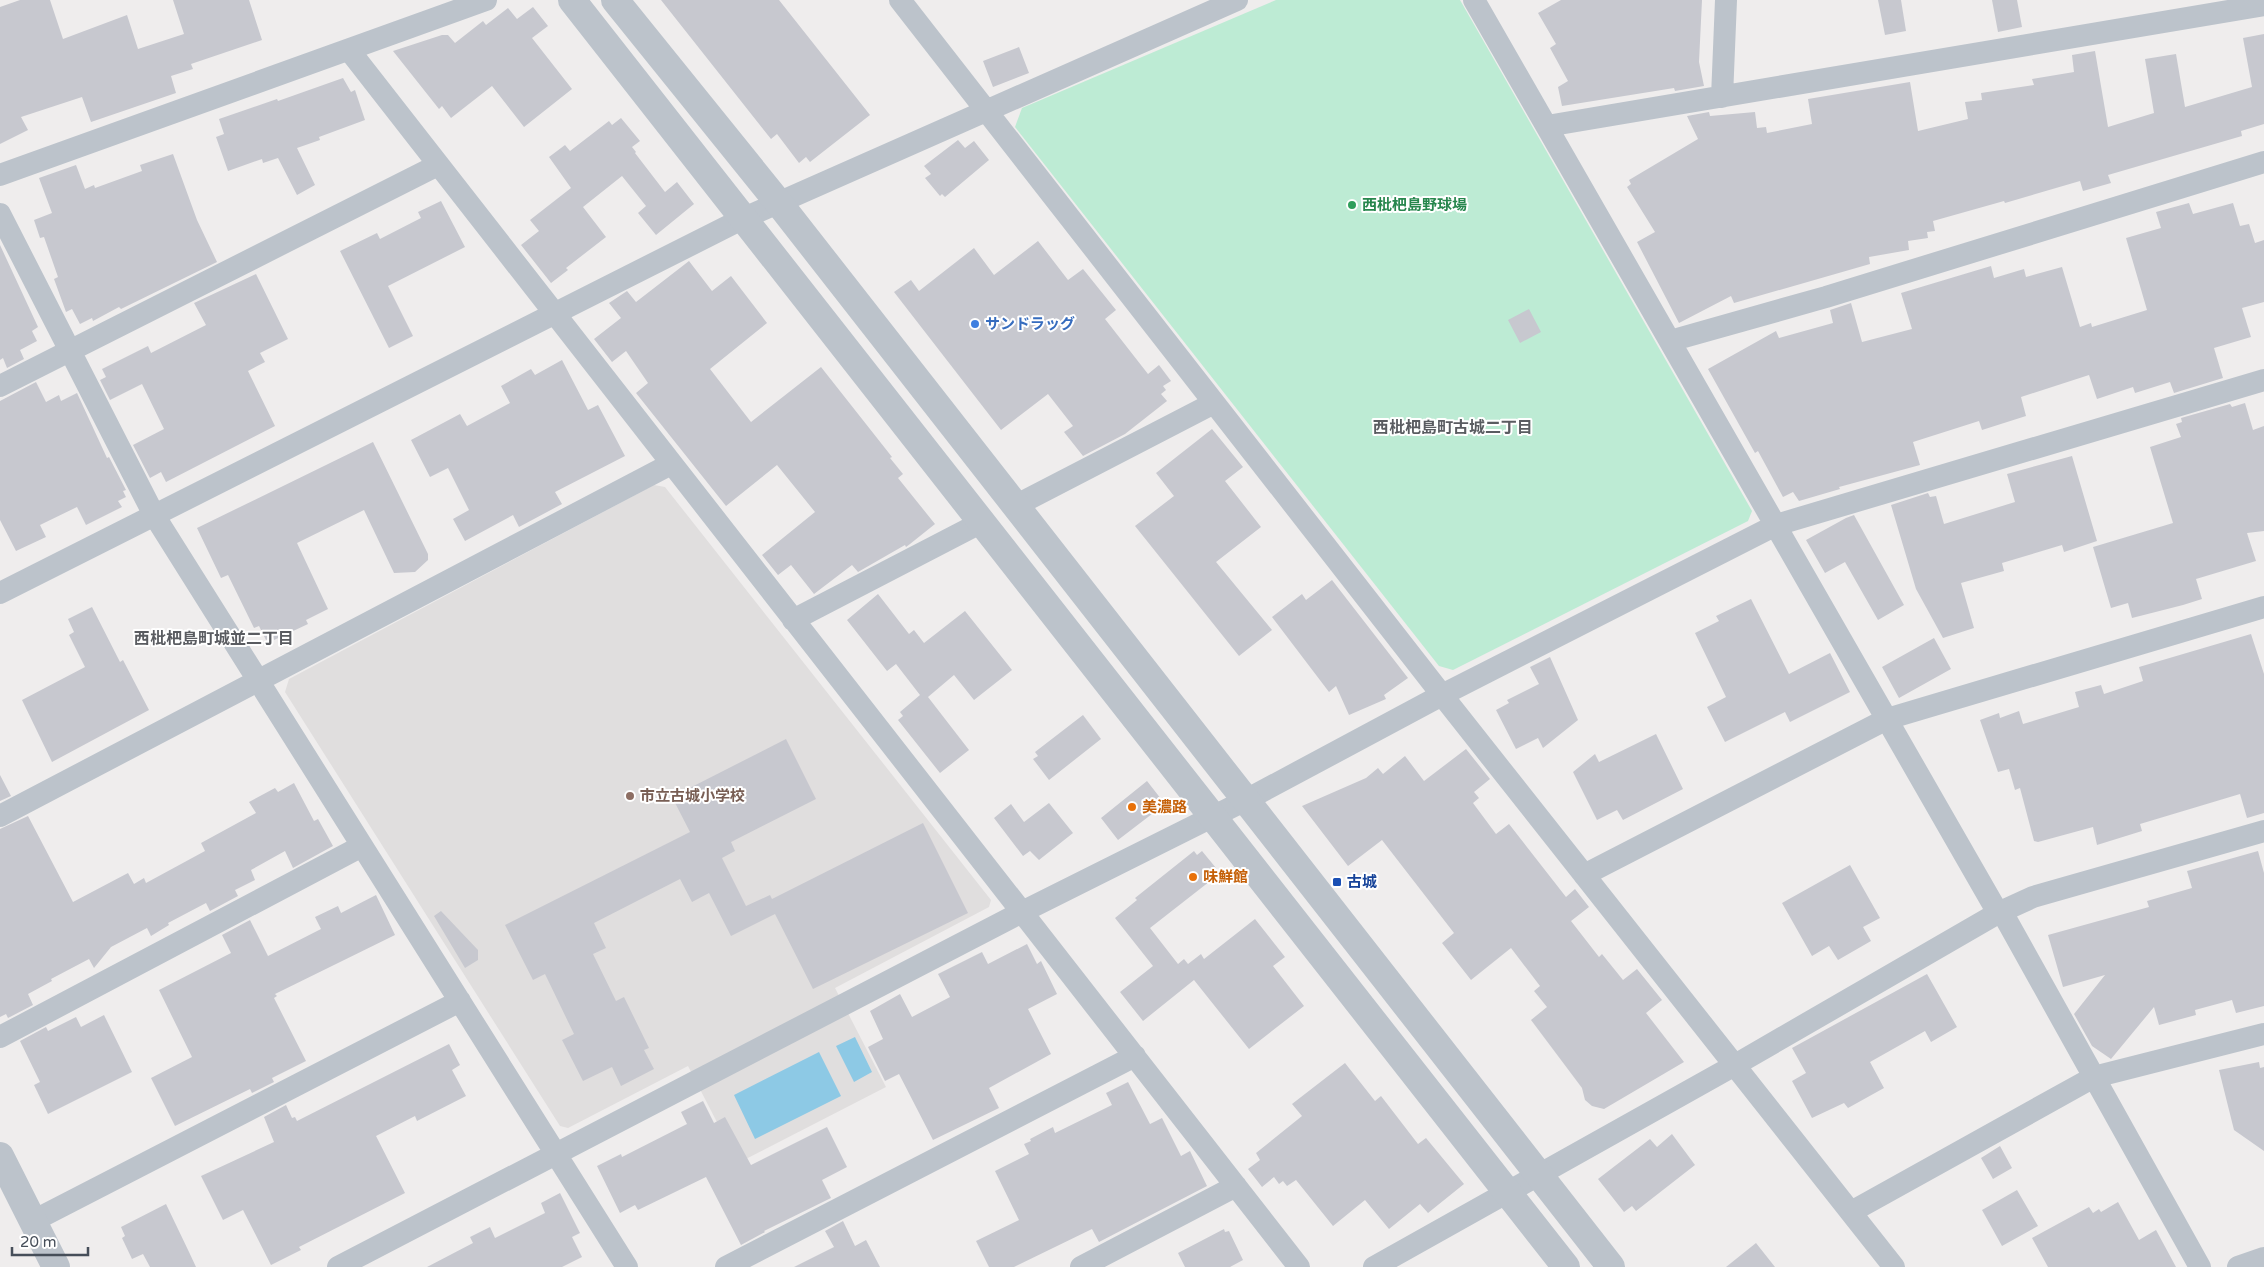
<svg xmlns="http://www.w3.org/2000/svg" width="2264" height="1267" font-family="'Varela Round','Noto Sans JP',sans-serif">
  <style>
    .education { fill: #e0dede }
    .green { fill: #bdebd4 }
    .water { fill: #8dc9e5 }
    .building { fill: #c7c8cf }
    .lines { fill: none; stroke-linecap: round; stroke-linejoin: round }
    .minor { stroke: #bcc3cb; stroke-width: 22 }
    .tertiary { stroke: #bcc3cb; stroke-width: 28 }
    .leisure-dot { fill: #2e9e5b; stroke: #fff; stroke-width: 2 }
    .shop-dot { fill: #3f7fe0; stroke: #fff; stroke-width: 2 }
    .education-dot { fill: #8d6e63; stroke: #fff; stroke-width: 2 }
    .food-dot { fill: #e8710a; stroke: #fff; stroke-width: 2 }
    .transit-dot { fill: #1a4fb4; stroke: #fff; stroke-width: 2 }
    .labels { text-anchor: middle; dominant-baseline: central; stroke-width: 4; stroke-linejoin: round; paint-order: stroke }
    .leisure-label { font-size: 15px; font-weight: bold; fill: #27864d; stroke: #fff; text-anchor: start }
    .shop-label { font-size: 15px; font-weight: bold; fill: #366cbe; stroke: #fff; text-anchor: start }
    .education-label { font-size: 15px; font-weight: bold; fill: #785e54; stroke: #fff; text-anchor: start }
    .food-label { font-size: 15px; font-weight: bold; fill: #c56008; stroke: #fff; text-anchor: start }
    .transit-label { font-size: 15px; font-weight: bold; fill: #164399; stroke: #fff; text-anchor: start }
    .neighbourhood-label { font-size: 16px; font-weight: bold; fill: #5a5c61; stroke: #fff }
  </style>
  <rect width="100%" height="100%" fill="#efeded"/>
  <path class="education" d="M 654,485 L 665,487 L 991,900 L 989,907 L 835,988 L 886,1087 L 738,1163 L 688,1066 L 568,1128 L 560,1126 L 285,692 L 289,679 Z"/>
  <path class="green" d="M 1276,0 L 1460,0 L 1752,511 L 1748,521 L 1453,670 L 1439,666 L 1015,127 L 1022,108 Z"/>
  <path class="water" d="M 855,1037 L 872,1072 L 854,1082 L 836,1046 Z
    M 819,1052 L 841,1096 L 755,1139 L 734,1095 Z"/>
  <path class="building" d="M 20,0 L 50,0 L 63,39 L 127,15 L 138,49 L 184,34 L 173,0 L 249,0 L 262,40 L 191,64 L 193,69 L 171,76 L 176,93 L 91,122 L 82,97 L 21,117 L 28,130 L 0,144 L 0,7 Z
    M 661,0 L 779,0 L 870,115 L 810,162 L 806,157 L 799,163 L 777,134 L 771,139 Z
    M 1561,0 L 1702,0 L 1699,62 L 1704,86 L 1675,91 L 1674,88 L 1562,106 L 1558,87 L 1568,81 L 1550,48 L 1556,44 L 1538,13 Z
    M 1878,0 L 1901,0 L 1906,31 L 1885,35 Z
    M 1992,0 L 2017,0 L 2022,27 L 1998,32 Z
    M 533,7 L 548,26 L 532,38 L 572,89 L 524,127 L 492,86 L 451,118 L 442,106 L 439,109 L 393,51 L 442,35 L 448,35 L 455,43 L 483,21 L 486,25 L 508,8 L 517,19 Z
    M 2264,34 L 2264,124 L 2241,131 L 2242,136 L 2108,175 L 2111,183 L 2083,191 L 2080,181 L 2005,203 L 2004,201 L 1933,221 L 1935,231 L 1927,232 L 1928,238 L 1908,241 L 1909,250 L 1869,257 L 1870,264 L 1734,303 L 1731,296 L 1679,323 L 1637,242 L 1655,232 L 1627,187 L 1631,184 L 1629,180 L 1698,139 L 1687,116 L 1709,112 L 1710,116 L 1755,112 L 1757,128 L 1766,127 L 1767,133 L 1812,124 L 1808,99 L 1910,82 L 1918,131 L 1968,119 L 1965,102 L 1982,100 L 1981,93 L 2034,85 L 2032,79 L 2074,72 L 2072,55 L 2095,51 L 2108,127 L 2154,113 L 2145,59 L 2176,54 L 2185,107 L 2252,87 L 2243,38 Z
    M 1019,47 L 1029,73 L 993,87 L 983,61 Z
    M 343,78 L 351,92 L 355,90 L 365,120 L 319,137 L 320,140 L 297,148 L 315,185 L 297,195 L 278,158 L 263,163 L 262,159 L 228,171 L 216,137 L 224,134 L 219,119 L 277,99 L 278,101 Z
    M 621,118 L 640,141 L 632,147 L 636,152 L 635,153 L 665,192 L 677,182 L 694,204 L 656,235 L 638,213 L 646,206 L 622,176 L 583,207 L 606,237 L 566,268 L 568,270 L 551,283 L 521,245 L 539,231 L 530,220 L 571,188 L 549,157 L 565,145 L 570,151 L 609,121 L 612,125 Z
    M 958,140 L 965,148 L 974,141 L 989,160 L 945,197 L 942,194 L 940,196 L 925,178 L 931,174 L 924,166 Z
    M 173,154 L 197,220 L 217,262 L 121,309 L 119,307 L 93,321 L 92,318 L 80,324 L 72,309 L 66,312 L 54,279 L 58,277 L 44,237 L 40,238 L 34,220 L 52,213 L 39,178 L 76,165 L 85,189 L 94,185 L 95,188 L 142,171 L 140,165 Z
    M 441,201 L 465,247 L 388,286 L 413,336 L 389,348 L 340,251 L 377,233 L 380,239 L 421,218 L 418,212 Z
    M 2189,203 L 2193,214 L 2233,203 L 2240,226 L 2249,224 L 2255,243 L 2264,240 L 2264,302 L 2242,308 L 2251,337 L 2214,348 L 2223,378 L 2174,393 L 2170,382 L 2135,393 L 2133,387 L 2097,399 L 2089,375 L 2021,397 L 2026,416 L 1982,430 L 1979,421 L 1913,442 L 1920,465 L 1839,487 L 1840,489 L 1799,501 L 1793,492 L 1783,497 L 1758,451 L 1755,453 L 1708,369 L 1776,331 L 1779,338 L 1833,323 L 1830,310 L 1851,303 L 1862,342 L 1912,329 L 1901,293 L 1991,266 L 1994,278 L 2024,269 L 2026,277 L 2062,267 L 2080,327 L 2091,323 L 2092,327 L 2147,310 L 2126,238 L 2161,228 L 2156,212 Z
    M 1038,241 L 1068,280 L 1083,269 L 1116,310 L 1105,319 L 1148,374 L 1159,365 L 1171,381 L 1163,386 L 1166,390 L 1161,394 L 1167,401 L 1125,434 L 1083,456 L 1064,432 L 1073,426 L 1048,394 L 1001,430 L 894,292 L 911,280 L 919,291 L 974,248 L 994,275 Z
    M 0,245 L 38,327 L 32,331 L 37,341 L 20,350 L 24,359 L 7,368 L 3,358 L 0,360 Z
    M 689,261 L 712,291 L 731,276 L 767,323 L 710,369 L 751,422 L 821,367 L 892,457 L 890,458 L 903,474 L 898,478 L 935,524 L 910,544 L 906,547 L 905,545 L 858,572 L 852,565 L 814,594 L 791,565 L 778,575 L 762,555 L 815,512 L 777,465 L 726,506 L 636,393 L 648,383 L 626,351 L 612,362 L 594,339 L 621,318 L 609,303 L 627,291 L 636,302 Z
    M 256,274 L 288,339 L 260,353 L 265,362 L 248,371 L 275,426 L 166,482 L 161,472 L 150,478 L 133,445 L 164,429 L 142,384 L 110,400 L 100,380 L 106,377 L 102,369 L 148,346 L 151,353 L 206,325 L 194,303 Z
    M 1529,309 L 1541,332 L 1520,343 L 1508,320 Z
    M 562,360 L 588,410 L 598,405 L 625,456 L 555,492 L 562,504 L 519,527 L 513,515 L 465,541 L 453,519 L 469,510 L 448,468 L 430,477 L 411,440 L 460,414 L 467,426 L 510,403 L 501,386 L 531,369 L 535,375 Z
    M 36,382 L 46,402 L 59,395 L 61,401 L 77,393 L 107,458 L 109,457 L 126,490 L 123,491 L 126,497 L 118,501 L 122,507 L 86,525 L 77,507 L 40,525 L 46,537 L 16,551 L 0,520 L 0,401 Z
    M 2245,403 L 2253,430 L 2264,426 L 2264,531 L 2247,533 L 2256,561 L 2196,579 L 2202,599 L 2183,605 L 2132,618 L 2128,603 L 2111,608 L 2093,547 L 2173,523 L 2150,447 L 2181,437 L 2176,424 L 2182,422 L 2181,418 L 2230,404 L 2232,407 Z
    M 1212,429 L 1243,467 L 1225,481 L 1261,527 L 1216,562 L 1272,630 L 1239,656 L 1135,526 L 1174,496 L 1156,473 Z
    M 373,442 L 428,554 L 428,560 L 415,572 L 394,573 L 364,510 L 297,543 L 328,609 L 306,620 L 308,624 L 274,640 L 273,637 L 266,640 L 259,626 L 254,628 L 228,575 L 221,578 L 197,528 Z
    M 2072,456 L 2097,541 L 2064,552 L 2062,545 L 2002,563 L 2004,571 L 1961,583 L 1974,628 L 1943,638 L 1916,589 L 1891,505 L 1928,493 L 1930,497 L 1936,496 L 1944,524 L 2015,502 L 2007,474 Z
    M 1854,515 L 1904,605 L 1878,620 L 1845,562 L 1825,573 L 1806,540 L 1846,518 Z
    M 1332,580 L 1408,678 L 1384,695 L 1386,699 L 1349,715 L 1336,686 L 1329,692 L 1272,617 L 1302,594 L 1306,600 Z
    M 878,594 L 909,634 L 914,630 L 924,643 L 965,611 L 1012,670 L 974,700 L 954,675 L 928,697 L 969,750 L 940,773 L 898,720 L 903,716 L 900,712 L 920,695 L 896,664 L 887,671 L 847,620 Z
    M 1751,599 L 1789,674 L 1830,653 L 1850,692 L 1790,722 L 1785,712 L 1725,742 L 1707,707 L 1726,697 L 1695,633 L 1719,621 L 1716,616 Z
    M 92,607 L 120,662 L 123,660 L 149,710 L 52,762 L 22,700 L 85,667 L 69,635 L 74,632 L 68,619 Z
    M 2251,634 L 2264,674 L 2264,813 L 2247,818 L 2240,794 L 2140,824 L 2142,831 L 2097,845 L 2093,827 L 2038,842 L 2034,841 L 2020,788 L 2015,790 L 2009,769 L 1998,772 L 1980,720 L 1999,713 L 2000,718 L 2019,711 L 2023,724 L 2079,707 L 2075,692 L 2101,685 L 2104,694 L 2143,681 L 2139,667 Z
    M 1934,638 L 1951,669 L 1899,698 L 1882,667 Z
    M 1550,657 L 1578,720 L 1543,748 L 1538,738 L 1516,749 L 1496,710 L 1509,703 L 1507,700 L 1539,684 L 1530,667 Z
    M 1083,715 L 1101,739 L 1049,780 L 1033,759 L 1038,756 L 1035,752 Z
    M 1656,734 L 1683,789 L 1623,820 L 1617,810 L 1597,820 L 1573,772 L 1595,754 L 1599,762 Z
    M 786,739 L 816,799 L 731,842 L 735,851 L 722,858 L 746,906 L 770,895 L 772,899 L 923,823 L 968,913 L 813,989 L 775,914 L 731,936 L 709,893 L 692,902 L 680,879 L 594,923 L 606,948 L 593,954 L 616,1001 L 624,997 L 649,1048 L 644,1050 L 654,1069 L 621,1086 L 612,1067 L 583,1081 L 562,1040 L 574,1034 L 545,974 L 533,980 L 505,925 L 690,832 L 672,797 Z
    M 1466,749 L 1490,779 L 1474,792 L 1479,798 L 1473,803 L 1496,834 L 1509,824 L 1566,897 L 1575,889 L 1589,907 L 1571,921 L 1599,957 L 1602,954 L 1623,980 L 1637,969 L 1662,1000 L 1646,1013 L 1684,1062 L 1604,1109 L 1592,1106 L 1585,1100 L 1582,1088 L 1531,1020 L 1547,1007 L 1534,991 L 1540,986 L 1511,948 L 1471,980 L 1442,943 L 1454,933 L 1382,840 L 1348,866 L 1302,806 L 1366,778 L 1378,768 L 1383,774 L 1405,756 L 1424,781 Z
    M 0,775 L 11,796 L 0,801 Z
    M 1147,781 L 1165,804 L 1118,840 L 1101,818 Z
    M 294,783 L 314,821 L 318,819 L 333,846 L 293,868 L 285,851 L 251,870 L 255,880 L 235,890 L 238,896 L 210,911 L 206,903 L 168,923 L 169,925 L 151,936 L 147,928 L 111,947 L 94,968 L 89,959 L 51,979 L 52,981 L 28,994 L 33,1005 L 8,1018 L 6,1014 L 0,1017 L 0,829 L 28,816 L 73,902 L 128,873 L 134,884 L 144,878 L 146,883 L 205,851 L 201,843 L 256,813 L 249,802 L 275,788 L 278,792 Z
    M 1049,803 L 1073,833 L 1039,860 L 1030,851 L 1023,856 L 994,818 L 1011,804 L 1024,822 Z
    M 1194,851 L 1197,855 L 1202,851 L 1216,868 L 1210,872 L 1214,878 L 1150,928 L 1178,964 L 1184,959 L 1188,964 L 1201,954 L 1204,959 L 1255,919 L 1285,957 L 1273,966 L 1304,1006 L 1249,1049 L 1194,980 L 1143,1021 L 1120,992 L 1153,966 L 1115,918 L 1137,900 L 1135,898 Z
    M 2258,851 L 2264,873 L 2264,1006 L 2236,1013 L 2232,1000 L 2195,1010 L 2196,1015 L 2159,1025 L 2154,1007 L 2111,1059 L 2092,1046 L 2074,1014 L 2105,975 L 2063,987 L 2048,935 L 2149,907 L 2147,901 L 2192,888 L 2187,871 Z
    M 1850,865 L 1880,918 L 1863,927 L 1871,941 L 1838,960 L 1829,946 L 1812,956 L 1782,903 Z
    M 376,895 L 395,935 L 275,994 L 277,996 L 274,998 L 306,1061 L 272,1078 L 274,1082 L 252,1093 L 250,1089 L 175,1126 L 151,1078 L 192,1057 L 159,990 L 231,953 L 222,935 L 250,920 L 268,956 L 321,929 L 315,917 L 338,906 L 341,913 Z
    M 441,911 L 478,950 L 478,960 L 465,968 L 434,916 Z
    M 1027,944 L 1037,964 L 1041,961 L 1057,994 L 1028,1009 L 1051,1054 L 989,1088 L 999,1108 L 933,1140 L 899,1074 L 885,1081 L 868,1047 L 883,1039 L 870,1011 L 900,994 L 912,1017 L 950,997 L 938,974 L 982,952 L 988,964 Z
    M 1927,974 L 1957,1027 L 1931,1042 L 1925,1031 L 1870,1062 L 1884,1088 L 1848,1108 L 1844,1103 L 1812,1118 L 1792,1081 L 1806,1073 L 1792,1048 Z
    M 104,1015 L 132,1072 L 48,1114 L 34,1085 L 40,1082 L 20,1041 L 46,1027 L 48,1031 L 76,1017 L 81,1027 Z
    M 449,1044 L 460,1065 L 452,1070 L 466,1096 L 417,1121 L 415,1116 L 376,1136 L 405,1193 L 299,1247 L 301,1250 L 271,1265 L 243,1210 L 223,1220 L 201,1176 L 274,1142 L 264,1117 L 286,1105 L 292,1118 L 295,1117 L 297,1121 Z
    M 2259,1062 L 2260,1068 L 2264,1067 L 2264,1151 L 2234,1130 L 2219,1070 Z
    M 1345,1063 L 1375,1101 L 1381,1096 L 1418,1144 L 1426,1138 L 1464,1184 L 1428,1213 L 1420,1204 L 1389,1229 L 1365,1200 L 1333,1226 L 1296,1180 L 1287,1186 L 1283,1181 L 1279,1184 L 1274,1177 L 1262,1187 L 1248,1169 L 1260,1160 L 1256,1153 L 1302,1116 L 1292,1104 Z
    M 1128,1082 L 1150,1124 L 1162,1118 L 1181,1156 L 1190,1151 L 1207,1186 L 1099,1242 L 1092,1229 L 1014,1267 L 989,1267 L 976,1241 L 1019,1220 L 995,1171 L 1029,1154 L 1024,1144 L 1031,1141 L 1030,1139 L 1053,1127 L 1055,1133 L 1112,1105 L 1106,1093 Z
    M 703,1101 L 714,1123 L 725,1117 L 751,1165 L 827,1127 L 847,1167 L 822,1180 L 831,1198 L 764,1231 L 765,1232 L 741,1245 L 706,1177 L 638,1210 L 635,1205 L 620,1213 L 597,1166 L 621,1154 L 622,1157 L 687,1124 L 681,1112 Z
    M 1672,1134 L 1695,1165 L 1636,1211 L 1632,1206 L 1624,1212 L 1598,1179 L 1650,1139 L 1657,1147 Z
    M 2000,1146 L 2012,1168 L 1993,1179 L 1981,1158 Z
    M 2017,1190 L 2038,1226 L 2002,1246 L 1982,1210 Z
    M 560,1193 L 580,1233 L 572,1237 L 582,1257 L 562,1267 L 427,1267 L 473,1243 L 470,1237 L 490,1227 L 495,1238 L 545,1213 L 541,1203 Z
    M 2118,1202 L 2139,1240 L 2156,1230 L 2176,1267 L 2048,1267 L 2032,1238 L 2089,1207 L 2093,1213 L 2099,1209 L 2101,1212 Z
    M 166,1204 L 189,1252 L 196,1267 L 150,1267 L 143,1254 L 132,1259 L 122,1238 L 125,1236 L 121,1227 Z
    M 843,1221 L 855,1246 L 866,1240 L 880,1267 L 794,1267 L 834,1247 L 825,1231 Z
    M 1224,1229 L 1225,1232 L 1229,1231 L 1243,1260 L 1230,1267 L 1185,1267 L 1178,1253 Z
    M 1756,1243 L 1775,1267 L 1726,1267 Z"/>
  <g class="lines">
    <path class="minor" d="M 900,0 L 1442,695 L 1894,1267
      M 1474,0 L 1998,913
      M 349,50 L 1299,1267
      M 1722,97 L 1726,0
      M 1547,126 L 2264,5
      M 0,175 L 486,0
      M 0,214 L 154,515 L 627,1267
      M 1670,341 L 1826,297 L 2264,162
      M 0,386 L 438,165
      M 1015,506 L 1214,403
      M 0,593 L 744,218 L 1237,0
      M 793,620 L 982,522
      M 0,816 L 671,464
      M 1584,875 L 1887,719 L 2264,607
      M 2002,912 L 2200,1267
      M 0,1037 L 362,846
      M 1851,1212 L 2094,1077 L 2264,1034
      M 33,1221 L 460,1001
      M 338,1267 L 1022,912 L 1246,800 L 1442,695 L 1776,525 L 2264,380
      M 726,1267 L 1135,1056
      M 1081,1267 L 1236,1186
      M 1374,1267 L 1735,1065 L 1998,913 L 2033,897 L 2264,831
      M 2238,1267 L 2264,1258"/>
    <path class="tertiary" d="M 572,0 L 1566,1267
      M 615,0 L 778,202 L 1611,1267
      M 0,1156 L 56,1267"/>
  </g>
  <circle class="leisure-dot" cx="1352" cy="205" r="5"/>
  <circle class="shop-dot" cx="975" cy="324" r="5"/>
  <circle class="education-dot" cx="630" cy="796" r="5"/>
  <g class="food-dot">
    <circle cx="1132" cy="807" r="5"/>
    <circle cx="1193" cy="877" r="5"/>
  </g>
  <rect class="transit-dot" x="1332" y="877" width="10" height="10" rx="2.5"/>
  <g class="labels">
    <g class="leisure-label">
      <text x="1362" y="205">西枇杷島野球場</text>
    </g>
    <g class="shop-label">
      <text x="985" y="324">サンドラッグ</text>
    </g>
    <g class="education-label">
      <text x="640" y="796">市立古城小学校</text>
    </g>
    <g class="food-label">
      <text x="1142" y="807">美濃路</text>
      <text x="1203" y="877">味鮮館</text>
    </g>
    <g class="transit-label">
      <text x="1347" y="882">古城</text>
    </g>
    <g class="neighbourhood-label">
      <text x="1453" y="428">西枇杷島町古城二丁目</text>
      <text x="214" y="639">西枇杷島町城並二丁目</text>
    </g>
  </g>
  <path d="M12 1247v8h76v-8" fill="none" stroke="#464e59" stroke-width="2.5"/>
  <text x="20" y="1247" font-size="15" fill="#464e59" stroke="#ffffff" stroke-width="4" paint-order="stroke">20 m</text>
</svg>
